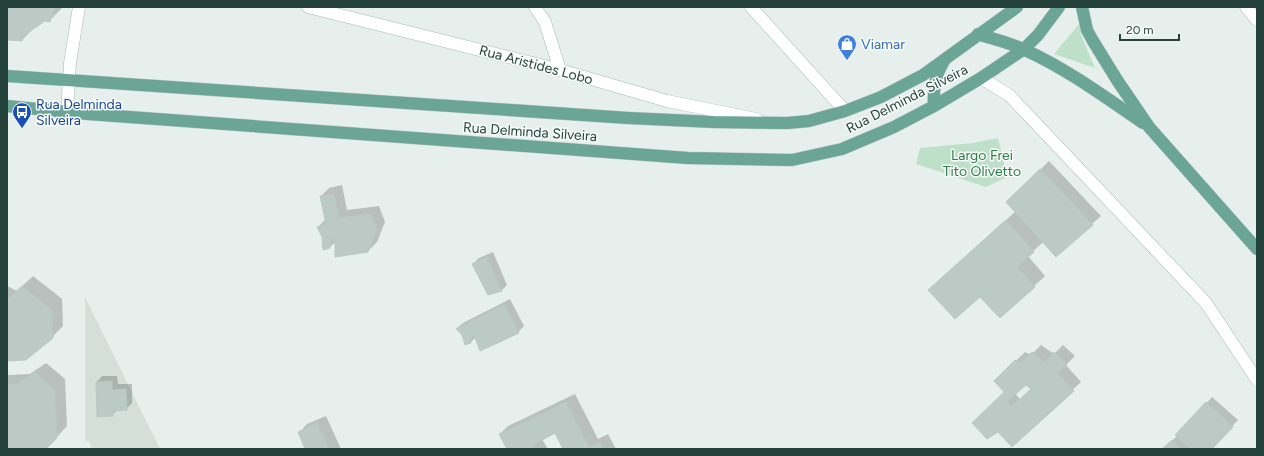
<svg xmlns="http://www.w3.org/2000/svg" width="1264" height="456" font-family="Figtree,sans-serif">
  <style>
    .built { fill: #d4dfda }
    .green { fill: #bfe0c8 }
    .shadow { fill: #0003; fill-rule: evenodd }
    .building { fill: #bbcac4; stroke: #b8c9c2; fill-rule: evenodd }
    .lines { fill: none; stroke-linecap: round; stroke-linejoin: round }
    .minor-casing { stroke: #a8b8b2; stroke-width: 13 }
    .major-casing { stroke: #c2cac8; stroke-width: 13 }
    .minor { stroke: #fff; stroke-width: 12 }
    .major { stroke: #6aa596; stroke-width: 12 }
    .labels { text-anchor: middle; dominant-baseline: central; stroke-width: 3; stroke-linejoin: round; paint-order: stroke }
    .shop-label { font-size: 14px; fill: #366cbe; stroke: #f7fbf9; text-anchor: start }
    .street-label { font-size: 14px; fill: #24423a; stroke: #f7fbf9 }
    .transit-label { font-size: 14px; fill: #164399; stroke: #f7fbf9; text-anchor: start }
    .park-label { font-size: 14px; fill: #2d7a4b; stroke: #f7fbf9 }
  </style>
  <rect width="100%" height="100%" fill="#e6efeb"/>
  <path class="built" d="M 85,297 L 160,449 L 91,449 L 90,442 L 85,441 Z"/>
  <path class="green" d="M 1080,23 L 1081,35 L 1095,68 L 1054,54 Z
    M 998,138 L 1007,177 L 986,187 L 916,164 L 920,148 L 973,143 Z"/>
  <path class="shadow" d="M 7,7 L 63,7 L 49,21 L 45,20 L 35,27 L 22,40 L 7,39 Z
    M 1049,161 L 1101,216 L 1056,256 L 1043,242 L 1028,256 L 1045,276 L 1000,317 L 980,295 L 940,279 L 1016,211 L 1008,202 Z
    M 342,185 L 347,210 L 379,206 L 385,222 L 377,242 L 368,251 L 335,242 L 330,247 L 318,227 L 326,219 L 321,196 L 329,188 Z
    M 493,252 L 507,285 L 501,291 L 473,264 L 479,258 Z
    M 33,276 L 62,299 L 63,326 L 52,337 L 7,360 L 7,286 L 17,291 Z
    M 510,299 L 524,326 L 518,332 L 476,337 L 471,342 L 457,328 L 463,323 Z
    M 1041,345 L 1054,354 L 1063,345 L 1075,356 L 1066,365 L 1081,382 L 1012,446 L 1006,392 L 995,381 L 1025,352 L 1031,355 ZM 1026,383 L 1032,389 L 1020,399 L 1015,393 Z
    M 46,363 L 65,379 L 67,426 L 46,449 L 7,449 L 7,375 L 30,374 Z
    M 102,376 L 117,376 L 118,384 L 132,384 L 132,403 L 126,409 L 118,409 L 112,415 L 98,416 L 97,382 Z
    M 575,394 L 598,439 L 608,434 L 616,449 L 564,449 L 556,432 L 542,439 L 548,449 L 508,449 L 500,434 L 508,426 Z
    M 1212,397 L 1238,420 L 1211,449 L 1164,449 L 1177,436 Z
    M 326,416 L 341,449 L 306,449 L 299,433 L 307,424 Z"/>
  <path class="building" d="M 7,7 L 55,7 L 50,22 L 45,21 L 23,36 L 22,41 L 7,40 Z
    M 1040,169 L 1093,225 L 1056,257 L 1006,202 Z
    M 334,193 L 339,218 L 371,214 L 377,231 L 368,252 L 335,257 L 335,244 L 331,236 L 330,248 L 323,250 L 322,237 L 317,227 L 326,224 L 320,196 Z
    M 1006,220 L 1034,252 L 1017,267 L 1035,287 L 1000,318 L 980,297 L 955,319 L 928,290 Z
    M 487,257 L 502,291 L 488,295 L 472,264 Z
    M 22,286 L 52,310 L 53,338 L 26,360 L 7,361 L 7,300 Z
    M 504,304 L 519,333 L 480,351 L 476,340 L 471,331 L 471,343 L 465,345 L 462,335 L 456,329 Z
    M 1032,352 L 1045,362 L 1054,352 L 1067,365 L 1057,373 L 1074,391 L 1012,447 L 998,432 L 987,439 L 972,423 L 1004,392 L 994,381 L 1015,360 L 1021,363 ZM 1026,385 L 1031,389 L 1011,407 L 1007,402 Z
    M 35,372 L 55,390 L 57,438 L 46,449 L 7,449 L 7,385 L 18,384 Z
    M 112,381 L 112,390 L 126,389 L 127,410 L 113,411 L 113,416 L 97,417 L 96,382 Z
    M 566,402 L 589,447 L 600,442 L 603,449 L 563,449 L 555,433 L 533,445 L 535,449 L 507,449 L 499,434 Z
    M 1206,402 L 1233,427 L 1212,449 L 1190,449 L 1175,435 Z
    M 317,423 L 329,449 L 305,449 L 298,432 Z
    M 1172,440 L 1181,449 L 1162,449 Z"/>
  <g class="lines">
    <g class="minor-casing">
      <path id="minor" d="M 308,7 L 560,70 L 667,101 L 756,119 L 758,121
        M 535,7 L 545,22 L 560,70
        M 751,7 L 845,111
        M 1246,7 L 1257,20
        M 981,78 L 1009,95 L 1206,303 L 1257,380
        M 67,112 L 70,63 L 79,7"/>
    </g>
    <g class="major-casing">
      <path id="major" d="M 1082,7 L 1087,30 L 1093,41 L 1117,80 L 1149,127 L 1257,249
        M 978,34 C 993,39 1011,43 1025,50 C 1067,69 1105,97 1143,123
        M 7,76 L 628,118 L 714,122 L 787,123 L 809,121 L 845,111 L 881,97 L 923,75 L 1017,7
        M 7,106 L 88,114 L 688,158 L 792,160 L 842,149 L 894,127 L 934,106 L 981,78 L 1024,49 L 1038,35 L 1059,7
        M 934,106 C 933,89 935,76 944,61"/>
    </g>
    <use href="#minor" class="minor"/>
    <use href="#major" class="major"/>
  </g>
  <defs>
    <g id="shop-pin" transform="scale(1)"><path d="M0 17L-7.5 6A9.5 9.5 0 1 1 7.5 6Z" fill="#3f7fe0" stroke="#f7fbf9"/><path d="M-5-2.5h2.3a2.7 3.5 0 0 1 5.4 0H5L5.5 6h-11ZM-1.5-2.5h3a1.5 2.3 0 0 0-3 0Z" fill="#fff"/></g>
    <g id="bus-pin" transform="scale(1)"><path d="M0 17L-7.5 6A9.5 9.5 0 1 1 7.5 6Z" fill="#1a4fb4" stroke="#f7fbf9"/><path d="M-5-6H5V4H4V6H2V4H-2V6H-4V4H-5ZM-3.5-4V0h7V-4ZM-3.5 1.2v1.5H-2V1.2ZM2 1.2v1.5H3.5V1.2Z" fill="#fff"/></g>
  </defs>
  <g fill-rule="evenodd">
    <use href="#shop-pin" x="847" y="44"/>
    <use href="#bus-pin" x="22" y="112"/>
  </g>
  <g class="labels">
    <g class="shop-label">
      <text x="861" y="44">Viamar</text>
    </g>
    <g class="street-label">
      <text transform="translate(536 65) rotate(15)">Rua Aristides Lobo</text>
      <text transform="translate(907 99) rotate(-27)">Rua Delminda Silveira</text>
      <text transform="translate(530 132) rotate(4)">Rua Delminda Silveira</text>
    </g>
    <g class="transit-label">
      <text x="36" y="104">Rua Delminda<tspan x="36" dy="16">Silveira</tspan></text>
    </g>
    <g class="park-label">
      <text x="982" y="155">Largo Frei<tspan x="982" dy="16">Tito Olivetto</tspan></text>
    </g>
  </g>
  <rect width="1264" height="456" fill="none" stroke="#24423a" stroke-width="16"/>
  <path d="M1120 34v6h59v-6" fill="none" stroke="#24423a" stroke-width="2"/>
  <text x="1126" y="34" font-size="12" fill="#24423a" stroke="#f7fbf9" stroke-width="3" paint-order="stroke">20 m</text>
</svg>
